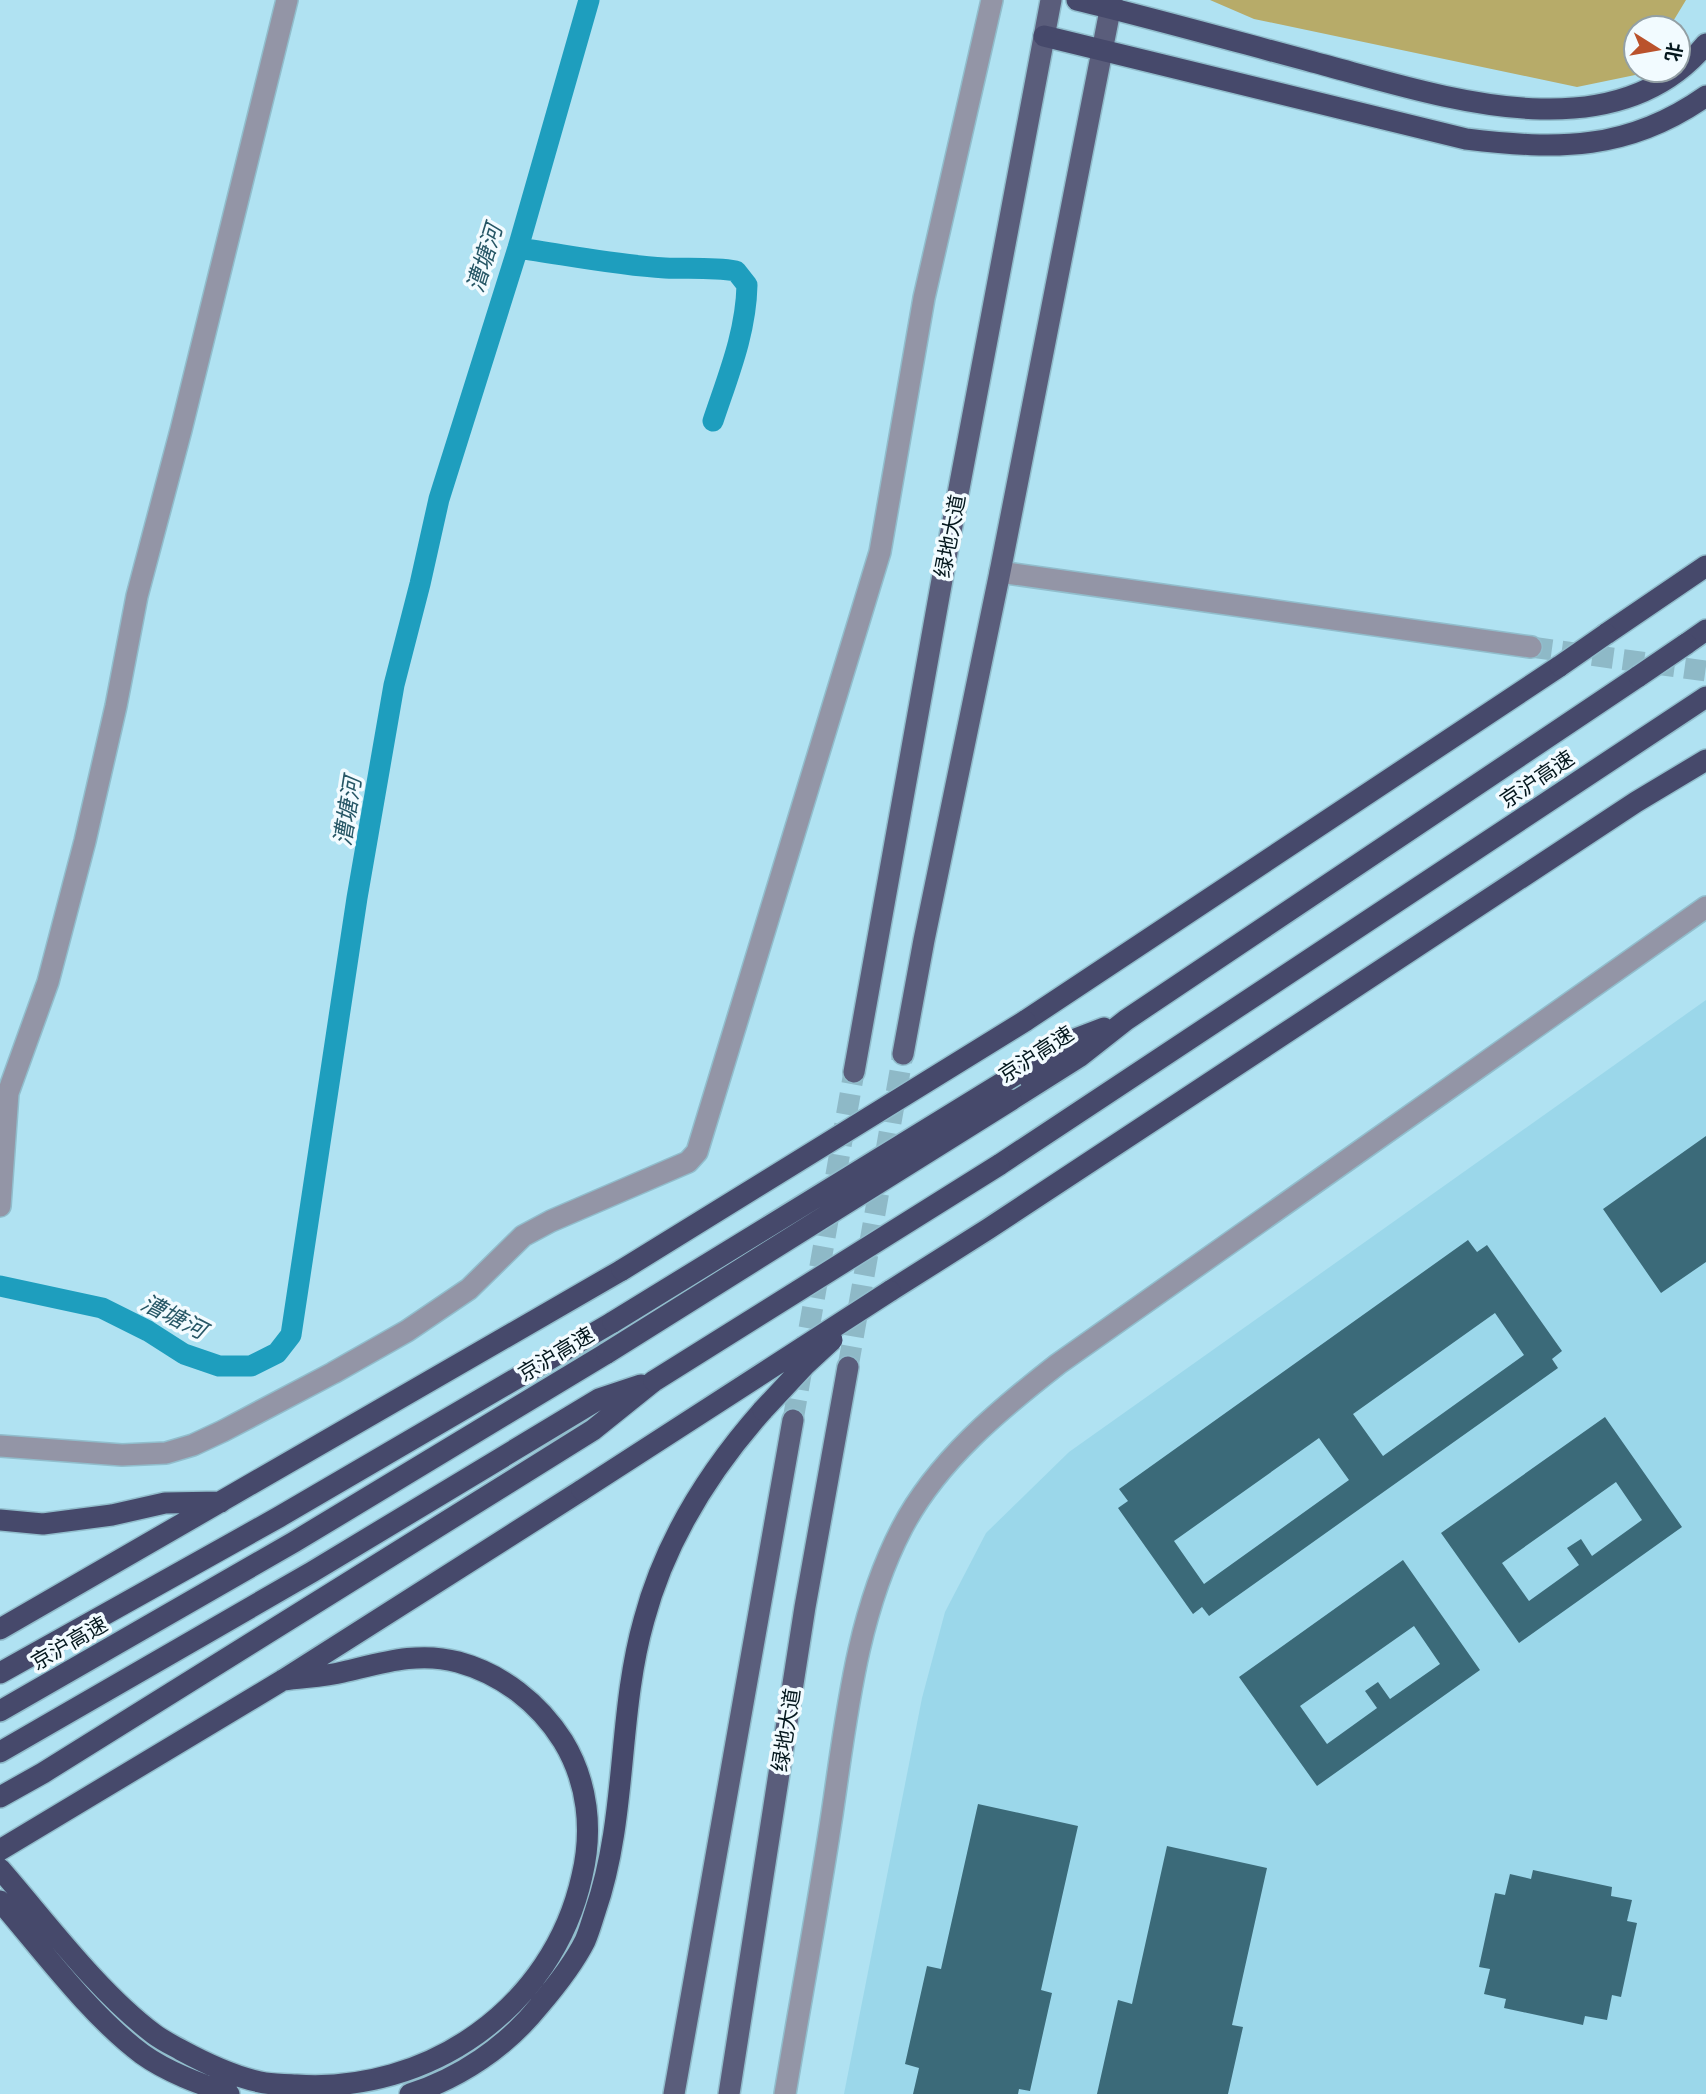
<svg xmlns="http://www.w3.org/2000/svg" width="1706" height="2094" font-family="Merriweather,'Noto Sans SC',serif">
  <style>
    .built { fill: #9bd7ea }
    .green { fill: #b7ab69 }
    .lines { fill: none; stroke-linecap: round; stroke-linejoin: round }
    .canal { stroke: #1e9ebe; stroke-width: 21 }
    .building { fill: #3b6a79; fill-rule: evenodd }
    .minor-tunnel { stroke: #8eb9c7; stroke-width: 21; stroke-dasharray: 21 10; stroke-linecap: butt }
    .major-tunnel { stroke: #8eb9c7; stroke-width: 21; stroke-dasharray: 21 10; stroke-linecap: butt }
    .minor-casing { stroke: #91bdcc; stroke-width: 24 }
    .major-casing { stroke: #91bdcc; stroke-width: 24 }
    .highway-casing { stroke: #91bdcc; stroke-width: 24 }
    .minor { stroke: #9395a6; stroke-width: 21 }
    .major { stroke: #5a5d7b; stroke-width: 21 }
    .highway { stroke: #46496b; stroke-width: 21 }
    .highway-bridge-casing { stroke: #91bdcc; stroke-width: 24; stroke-linecap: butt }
    .highway-bridge { stroke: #46496b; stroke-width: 21 }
    .labels { text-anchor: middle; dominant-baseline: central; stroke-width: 7; stroke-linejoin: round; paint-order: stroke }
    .street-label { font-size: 21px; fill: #04171d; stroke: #f2fbff }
    .water-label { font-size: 23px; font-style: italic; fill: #275766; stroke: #f2fbff }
  </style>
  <rect width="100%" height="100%" fill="#b0e2f2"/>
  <path class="built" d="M 1706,1000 L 1706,2094 L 844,2094 L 922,1698 L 945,1612 L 986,1533 L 1069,1452 Z"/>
  <path class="green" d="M 1210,0 L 1686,0 L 1669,28 L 1636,28 L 1636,70 L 1643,70 L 1640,74 L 1577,87 L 1254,19 Z"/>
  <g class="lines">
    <path class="canal" d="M 518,248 C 567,255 615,265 665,268 C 689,269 712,267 736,271 L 747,285 C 746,333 728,376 713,421
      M 0,1286 L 102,1308 L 148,1331 L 184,1354 L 219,1366 L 251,1366 L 277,1353 L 291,1335 L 357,898 L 394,685 L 420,584 L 439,499 L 518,248 L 589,0"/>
  </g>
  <path class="building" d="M 1706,1136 L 1706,1262 L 1661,1293 L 1603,1209 Z
    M 1468,1240 L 1477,1252 L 1487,1245 L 1562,1351 L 1552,1359 L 1558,1368 L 1209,1616 L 1202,1607 L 1193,1614 L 1118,1508 L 1128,1501 L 1119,1489 ZM 1495,1313 L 1524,1355 L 1383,1456 L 1353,1414 ZM 1319,1438 L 1349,1480 L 1204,1584 L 1174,1541 Z
    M 1605,1417 L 1682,1527 L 1519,1643 L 1441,1533 ZM 1616,1482 L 1642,1520 L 1592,1556 L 1581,1539 L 1567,1548 L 1579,1565 L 1529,1601 L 1502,1563 Z
    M 1403,1560 L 1480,1670 L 1317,1786 L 1239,1677 ZM 1414,1626 L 1440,1664 L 1390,1699 L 1378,1682 L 1365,1691 L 1377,1708 L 1327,1744 L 1300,1706 Z
    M 978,1804 L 1078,1826 L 1041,1990 L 1052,1993 L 1030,2091 L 1019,2089 L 1018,2094 L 913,2094 L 919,2068 L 905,2064 L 927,1966 L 941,1969 Z
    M 1167,1846 L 1267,1868 L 1232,2025 L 1243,2027 L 1228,2094 L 1097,2094 L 1118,2000 L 1132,2004 Z
    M 1533,1870 L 1612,1887 L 1611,1896 L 1632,1900 L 1627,1921 L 1637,1923 L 1621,1997 L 1612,1995 L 1607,2020 L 1585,2016 L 1583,2025 L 1504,2008 L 1506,1999 L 1484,1994 L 1490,1969 L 1479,1967 L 1495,1893 L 1505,1895 L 1510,1874 L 1531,1879 Z"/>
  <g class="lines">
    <path class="minor-tunnel" d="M 1531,647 L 1706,671"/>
    <path class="major-tunnel" d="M 848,1367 L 903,1054
      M 793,1420 L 854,1072"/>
    <g class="minor-casing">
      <path id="minor" d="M 1000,572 L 1531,647
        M 0,1206 L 8,1093 L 48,982 L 85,841 L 116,706 L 137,596 L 181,430 L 287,0
        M 0,1446 L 122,1455 L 166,1453 L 193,1445 L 223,1431 L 333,1373 L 407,1331 L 469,1289 L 523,1236 L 551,1221 L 688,1162 L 697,1152 L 880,552 L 924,298 L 992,0
        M 785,2094 C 800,2003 817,1913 831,1821 C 846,1723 855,1618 902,1528 C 937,1461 999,1410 1058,1364 L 1706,907"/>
    </g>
    <g class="major-casing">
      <path id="major" d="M 903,1054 L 924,940 L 1000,572 L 1112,0
        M 854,1072 L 945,563 L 1051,0
        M 674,2094 L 793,1420
        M 729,2094 L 805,1607 L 848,1367"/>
    </g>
    <g class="highway-casing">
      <path id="highway" d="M 1077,0 C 1156,19 1234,41 1313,62 C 1432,93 1611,159 1706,44
        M 1044,36 L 1466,139 C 1558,150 1628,151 1706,96
        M 1606,634 L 1706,566
        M 1686,644 L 1706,630
        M 1025,1021 L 1560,666
        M 1015,1075 L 1070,1041 L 1104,1028
        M 1011,1100 L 1079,1057 L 1126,1020 L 1639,676
        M 999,1165 L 1706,697
        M 890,1291 L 988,1229 L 1636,802 L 1706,760
        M 0,1520 L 43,1524 L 112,1515 L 165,1503 L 221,1502
        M 0,1629 L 622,1270
        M 0,1673 L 279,1517 L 613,1322
        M 0,1711 L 294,1542 L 607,1353
        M 0,1752 L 312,1572 L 599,1399 L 641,1385
        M 0,1797 L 43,1773 L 593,1430 L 654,1381
        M 0,1850 L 283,1680 L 582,1490
        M 0,1869 C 47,1923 98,1992 154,2034 C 162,2040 172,2045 181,2050 C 205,2063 232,2076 260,2082 C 271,2085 284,2084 296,2085 C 428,2094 553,2008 582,1876 C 593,1830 588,1782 563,1741 C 539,1703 502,1674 458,1662 C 418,1651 382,1663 343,1672 C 324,1677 303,1677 283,1680
        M 0,1901 C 43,1951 90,2015 142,2054 C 167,2072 200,2084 229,2094
        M 410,2094 C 460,2078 506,2047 539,2006 C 556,1986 573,1965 585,1941 C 589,1932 592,1921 595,1912 C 628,1817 617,1715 644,1620 C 665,1541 709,1471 763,1410"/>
    </g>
    <use href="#minor" class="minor"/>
    <use href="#major" class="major"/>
    <use href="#highway" class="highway"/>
    <g class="highway-bridge-casing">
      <path id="highway-bridge" d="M 1560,666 L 1606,634
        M 1639,676 L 1686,644
        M 622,1270 L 1025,1021
        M 613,1322 L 1015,1075
        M 607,1353 L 1011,1100
        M 654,1381 L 999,1165
        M 763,1410 L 805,1365 L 832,1340
        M 582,1490 L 890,1291"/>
    </g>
    <use href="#highway-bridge" class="highway-bridge"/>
  </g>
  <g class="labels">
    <g class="street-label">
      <text transform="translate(950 536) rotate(-79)">绿地大道</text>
      <text transform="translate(1537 779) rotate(-34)">京沪高速</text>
      <text transform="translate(1036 1054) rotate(-33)">京沪高速</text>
      <text transform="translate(556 1354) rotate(-31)">京沪高速</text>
      <text transform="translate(69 1643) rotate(-30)">京沪高速</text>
      <text transform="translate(786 1730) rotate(-81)">绿地大道</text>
    </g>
    <g class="water-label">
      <text transform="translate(484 258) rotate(-73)">漕塘河</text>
      <text transform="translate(347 811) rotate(-81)">漕塘河</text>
      <text transform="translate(174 1316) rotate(27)">漕塘河</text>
    </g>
  </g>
  <g transform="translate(1657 49) rotate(101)"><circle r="33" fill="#f2fbff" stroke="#93a0a5" stroke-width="2"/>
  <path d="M0-5L12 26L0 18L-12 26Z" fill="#ba522c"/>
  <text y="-10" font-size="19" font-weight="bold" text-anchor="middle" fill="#04171d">北</text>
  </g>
</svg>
